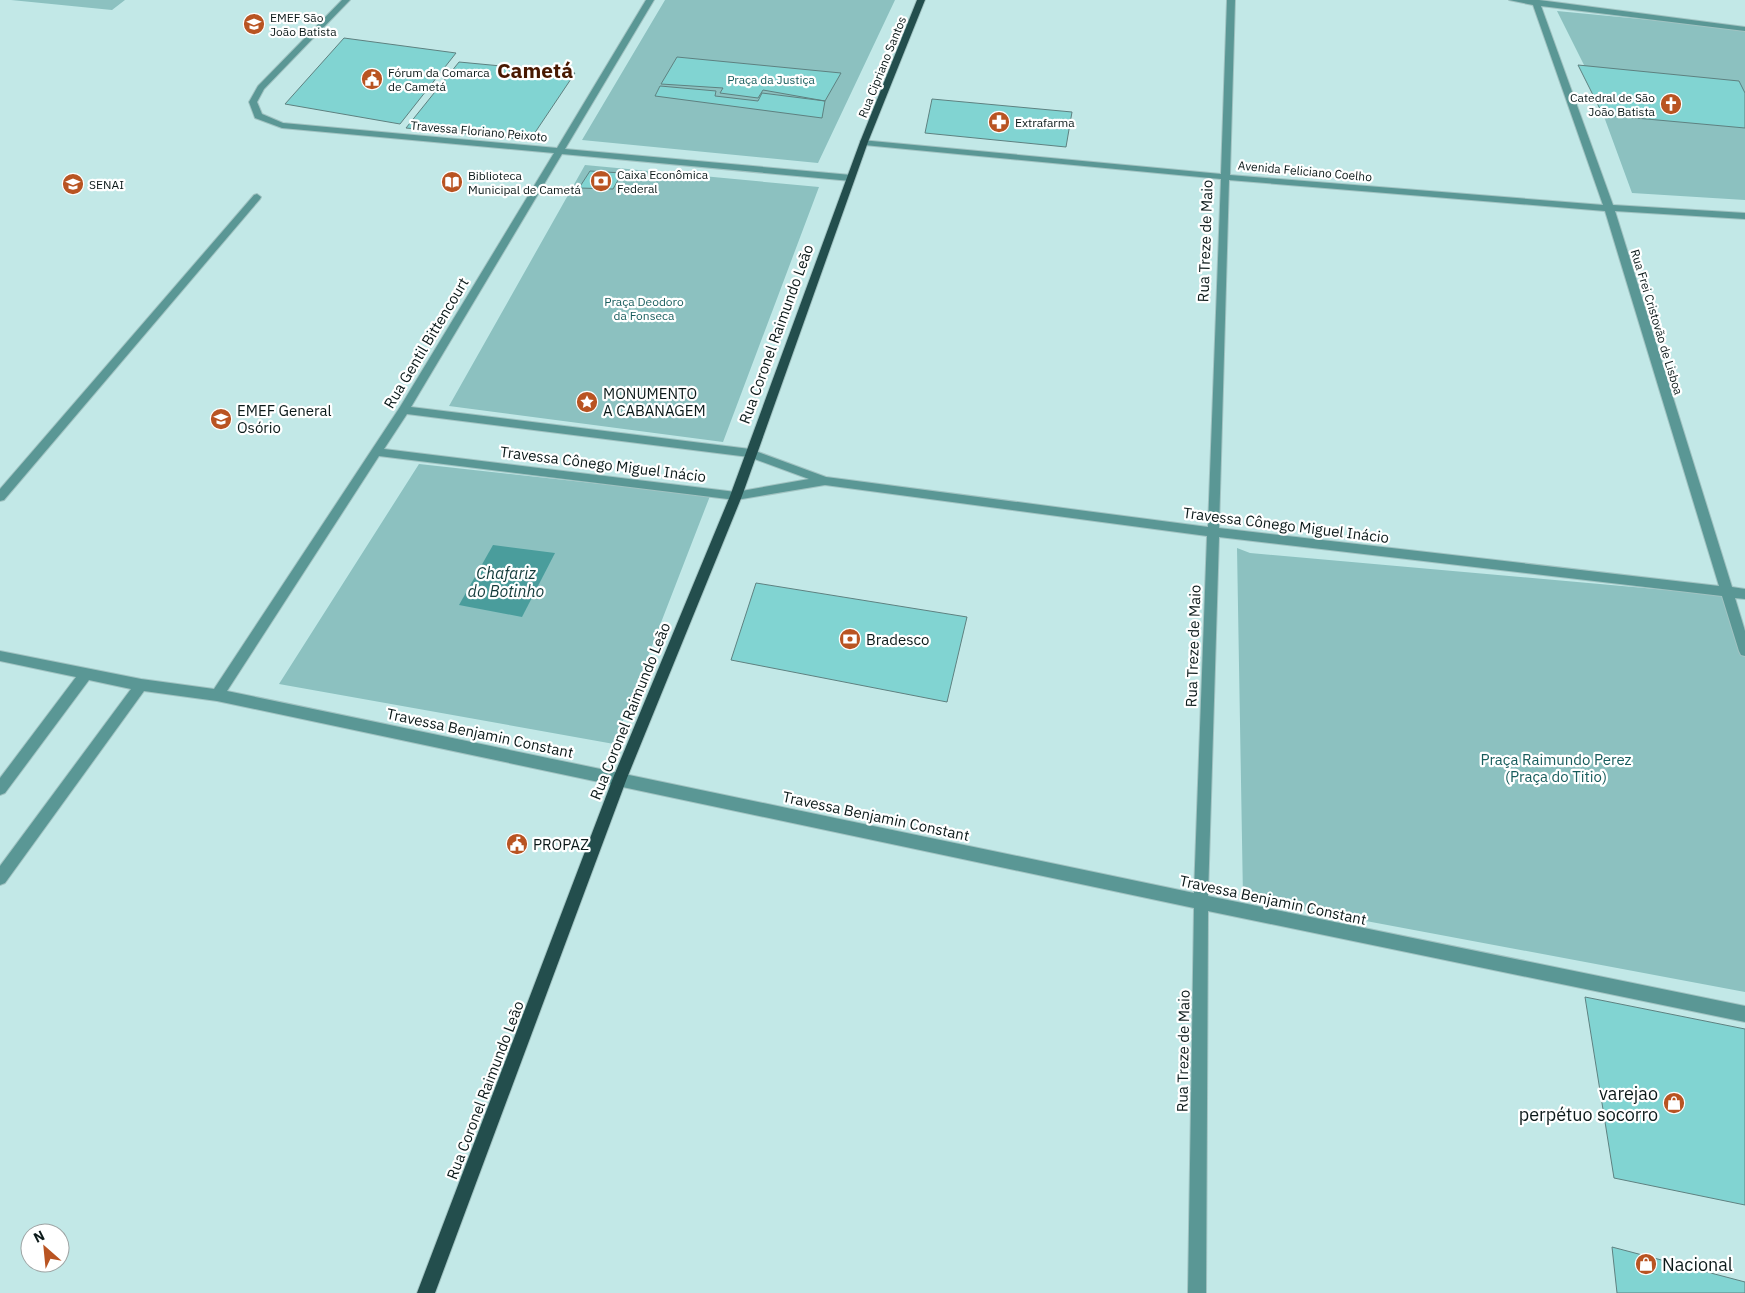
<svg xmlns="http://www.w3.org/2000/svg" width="1745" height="1293" font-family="'IBM Plex Sans',sans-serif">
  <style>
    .green { fill: #8cc1c0 }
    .water { fill: #4a9d9c }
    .building { fill: #81d4d2; stroke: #5e8180 }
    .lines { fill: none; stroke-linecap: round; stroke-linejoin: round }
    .minor-casing { stroke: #a1c3c2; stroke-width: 2 }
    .major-casing { stroke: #a1c3c2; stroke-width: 2 }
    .minor { fill: #5a9795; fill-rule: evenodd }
    .major { fill: #234e4d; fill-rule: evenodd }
    .labels { text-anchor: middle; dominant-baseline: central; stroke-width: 4.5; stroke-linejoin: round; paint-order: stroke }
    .far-poi-label { font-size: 12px; fill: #0b1919; stroke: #fff; text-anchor: start }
    .far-street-label { font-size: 12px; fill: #0b1919; stroke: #fff }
    .far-park-label { font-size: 12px; fill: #185d5d; stroke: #fff }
    .street-label { font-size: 15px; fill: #0b1919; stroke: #fff }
    .poi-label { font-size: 15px; fill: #0b1919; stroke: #fff; text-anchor: start }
    .park-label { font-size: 15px; fill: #185d5d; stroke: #fff }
    .water-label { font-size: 16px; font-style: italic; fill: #133b3b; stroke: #fff }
    .near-poi-label { font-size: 18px; fill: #0b1919; stroke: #fff; text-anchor: end }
    .far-town-label { font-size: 21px; font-weight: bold; fill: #481801; stroke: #fff }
  </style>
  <rect width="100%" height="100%" fill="#c2e8e7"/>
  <path class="green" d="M 11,0 L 125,0 L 112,10 Z
    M 665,0 L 895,0 L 818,163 L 582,140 Z
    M 1557,11 L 1745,29 L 1745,200 L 1632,193 L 1588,73 Z
    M 585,165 L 819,187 L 723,442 L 449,406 Z
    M 419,464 L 710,496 L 614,744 L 279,684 Z
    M 1237,548 L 1250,553 L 1734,596 L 1745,633 L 1745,992 L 1243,898 Z"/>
  <path class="water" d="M 493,545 L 555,553 L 522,617 L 459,605 Z"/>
  <path class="building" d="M 344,38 L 456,53 L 400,124 L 285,104 Z
    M 677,57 L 841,73 L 825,101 L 763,90 L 758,98 L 720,93 L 723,88 L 661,84 Z
    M 459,62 L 575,73 L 530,140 L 406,128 Z
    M 1578,65 L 1739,81 L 1745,93 L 1745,128 L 1603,115 Z
    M 660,86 L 716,91 L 715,96 L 758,101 L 762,93 L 825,101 L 822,118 L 655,96 Z
    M 932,99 L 1072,112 L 1066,147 L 925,133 Z
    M 590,171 L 622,173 L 613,189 L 579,188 Z
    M 756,583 L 967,617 L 947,702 L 731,660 Z
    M 1585,997 L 1745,1029 L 1745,1205 L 1614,1178 Z
    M 1612,1247 L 1745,1282 L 1745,1293 L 1617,1293 Z"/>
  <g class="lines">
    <g class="minor-casing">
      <path id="minor" d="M 342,0 L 350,0 L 264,89 L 257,102 L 262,114 L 283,123 L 557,148 L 646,0 L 654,0 L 565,149 L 851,175 L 855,178 L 851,181 L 562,154 L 411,407 L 750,449 L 826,477 L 1208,527 L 1221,179 L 864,145 L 860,142 L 861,140 L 1221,174 L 1227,0 L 1235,0 L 1230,175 L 1603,205 L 1533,5 L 1509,0 L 1539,0 L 1745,27 L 1745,31 L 1541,6 L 1613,205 L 1745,213 L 1745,219 L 1615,211 L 1732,587 L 1745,589 L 1745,599 L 1735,598 L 1745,631 L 1745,656 L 1741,655 L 1739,651 L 1722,596 L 1219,537 L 1208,896 L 1745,1006 L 1745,1022 L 1208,911 L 1206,1293 L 1188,1293 L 1194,908 L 217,701 L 144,691 L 5,883 L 0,885 L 0,866 L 131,689 L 89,680 L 5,793 L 0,795 L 0,778 L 76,677 L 0,661 L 0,651 L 141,679 L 214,689 L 400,407 L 554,153 L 282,128 L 255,118 L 249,102 L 258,86 ZM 1229,180 L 1605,211 L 1719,586 L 1219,528 ZM 407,414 L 749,457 L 809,479 L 736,492 L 384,449 ZM 379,456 L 736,500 L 825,485 L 1207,536 L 1194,893 L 227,691 Z
        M 257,194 L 261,197 L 260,199 L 4,500 L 0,501 L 0,489 L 254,195 Z"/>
    </g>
    <g class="major-casing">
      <path id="major" d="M 917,0 L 925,0 L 868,142 L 742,496 L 627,778 L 435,1293 L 417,1293 L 613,778 L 730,496 L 860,142 Z"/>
    </g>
    <use href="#minor" class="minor"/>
    <use href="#major" class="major"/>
  </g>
  <defs>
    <g id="school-disc" transform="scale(1.125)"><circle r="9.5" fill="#b95422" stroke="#fff"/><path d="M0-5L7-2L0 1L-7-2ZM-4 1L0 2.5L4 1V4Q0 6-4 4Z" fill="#fff"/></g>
    <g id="civic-disc" transform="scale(1.125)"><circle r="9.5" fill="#b95422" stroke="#fff"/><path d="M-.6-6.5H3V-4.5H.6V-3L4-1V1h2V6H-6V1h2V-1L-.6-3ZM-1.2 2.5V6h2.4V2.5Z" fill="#fff"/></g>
    <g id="church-disc" transform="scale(1.125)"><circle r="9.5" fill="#b95422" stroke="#fff"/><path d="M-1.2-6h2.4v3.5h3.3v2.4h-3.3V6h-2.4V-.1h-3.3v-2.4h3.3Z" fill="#fff"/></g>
    <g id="pharmacy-disc" transform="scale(1.125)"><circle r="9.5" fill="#b95422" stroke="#fff"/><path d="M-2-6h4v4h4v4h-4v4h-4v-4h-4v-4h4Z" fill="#fff"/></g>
    <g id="bank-disc" transform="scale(1.125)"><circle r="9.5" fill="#b95422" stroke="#fff"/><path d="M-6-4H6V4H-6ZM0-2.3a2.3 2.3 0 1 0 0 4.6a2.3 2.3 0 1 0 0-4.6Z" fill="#fff"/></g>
    <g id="library-disc" transform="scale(1.125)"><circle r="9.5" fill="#b95422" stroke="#fff"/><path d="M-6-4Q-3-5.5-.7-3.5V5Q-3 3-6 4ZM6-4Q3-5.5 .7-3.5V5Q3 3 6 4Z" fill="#fff"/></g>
    <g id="sight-disc" transform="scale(1.125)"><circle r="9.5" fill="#b95422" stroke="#fff"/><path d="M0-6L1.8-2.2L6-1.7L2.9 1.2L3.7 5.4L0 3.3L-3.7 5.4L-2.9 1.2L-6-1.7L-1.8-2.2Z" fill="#fff"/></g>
    <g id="shop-disc" transform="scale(1.125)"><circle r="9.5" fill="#b95422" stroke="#fff"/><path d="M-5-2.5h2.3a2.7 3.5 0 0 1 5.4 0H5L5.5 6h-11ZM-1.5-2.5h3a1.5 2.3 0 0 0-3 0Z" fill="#fff"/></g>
  </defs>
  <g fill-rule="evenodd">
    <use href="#school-disc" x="254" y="24"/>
    <use href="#civic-disc" x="372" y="79"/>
    <use href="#church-disc" x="1671" y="104"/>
    <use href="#pharmacy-disc" x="999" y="122"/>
    <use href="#bank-disc" x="601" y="181"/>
    <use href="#library-disc" x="452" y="182"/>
    <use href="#school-disc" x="73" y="184"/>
    <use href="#sight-disc" x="587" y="402"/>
    <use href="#school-disc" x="221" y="419"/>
    <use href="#bank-disc" x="850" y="639"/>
    <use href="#civic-disc" x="517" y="844"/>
    <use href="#shop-disc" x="1674" y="1103"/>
    <use href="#shop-disc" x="1646" y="1264"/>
  </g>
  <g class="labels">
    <g class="far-poi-label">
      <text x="270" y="17">EMEF São<tspan x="270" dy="14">João Batista</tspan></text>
      <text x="388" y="72">Fórum da Comarca<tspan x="388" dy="14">de Cametá</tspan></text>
      <text x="1655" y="97" text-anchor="end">Catedral de São<tspan x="1655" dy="14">João Batista</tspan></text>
      <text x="1015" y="122">Extrafarma</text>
      <text x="617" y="174">Caixa Econômica<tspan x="617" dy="14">Federal</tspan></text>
      <text x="468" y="175">Biblioteca<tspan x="468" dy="14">Municipal de Cametá</tspan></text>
      <text x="89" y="184">SENAI</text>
    </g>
    <g class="far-street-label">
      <text transform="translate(882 67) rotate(-68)">Rua Cipriano Santos</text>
      <text transform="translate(479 131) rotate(5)">Travessa Floriano Peixoto</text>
      <text transform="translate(1305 171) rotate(5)">Avenida Feliciano Coelho</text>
      <text transform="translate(1657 322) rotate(73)">Rua Frei Cristovão de Lisboa</text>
    </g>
    <g class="far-park-label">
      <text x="771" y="79">Praça da Justiça</text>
      <text x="644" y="301">Praça Deodoro<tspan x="644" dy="14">da Fonseca</tspan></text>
    </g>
    <g class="street-label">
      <text transform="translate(1205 241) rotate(-88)">Rua Treze de Maio</text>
      <text transform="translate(776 334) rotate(-70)">Rua Coronel Raimundo Leão</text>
      <text transform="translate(426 343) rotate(-59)">Rua Gentil Bittencourt</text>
      <text transform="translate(603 464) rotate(7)">Travessa Cônego Miguel Inácio</text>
      <text transform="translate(1286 525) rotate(7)">Travessa Cônego Miguel Inácio</text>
      <text transform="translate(1193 646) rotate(-88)">Rua Treze de Maio</text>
      <text transform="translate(630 711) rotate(-68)">Rua Coronel Raimundo Leão</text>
      <text transform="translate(480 733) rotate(12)">Travessa Benjamin Constant</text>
      <text transform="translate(876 816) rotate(12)">Travessa Benjamin Constant</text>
      <text transform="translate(1273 900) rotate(12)">Travessa Benjamin Constant</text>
      <text transform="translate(1183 1051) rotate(-89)">Rua Treze de Maio</text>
      <text transform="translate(485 1090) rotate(-69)">Rua Coronel Raimundo Leão</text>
    </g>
    <g class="poi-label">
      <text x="603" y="393">MONUMENTO<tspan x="603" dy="17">A CABANAGEM</tspan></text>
      <text x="237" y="410">EMEF General<tspan x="237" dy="17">Osório</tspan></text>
      <text x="866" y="639">Bradesco</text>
      <text x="533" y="844">PROPAZ</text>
    </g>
    <g class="park-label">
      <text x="1556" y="759">Praça Raimundo Perez<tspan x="1556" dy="17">(Praça do Titio)</tspan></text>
    </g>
    <g class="water-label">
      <text x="506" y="573">Chafariz<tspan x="506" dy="18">do Botinho</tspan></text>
    </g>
    <g class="near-poi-label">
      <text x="1658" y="1093">varejao<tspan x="1658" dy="21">perpétuo socorro</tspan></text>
      <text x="1662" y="1264" text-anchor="start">Nacional</text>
    </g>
    <g class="far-town-label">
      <text x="535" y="70">Cametá</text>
    </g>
  </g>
  <g transform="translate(45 1248) rotate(333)"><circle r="24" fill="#ffffff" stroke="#9da3a3"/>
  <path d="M0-4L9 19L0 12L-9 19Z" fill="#b95422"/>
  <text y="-8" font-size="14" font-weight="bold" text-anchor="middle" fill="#0b1919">N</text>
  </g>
</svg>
